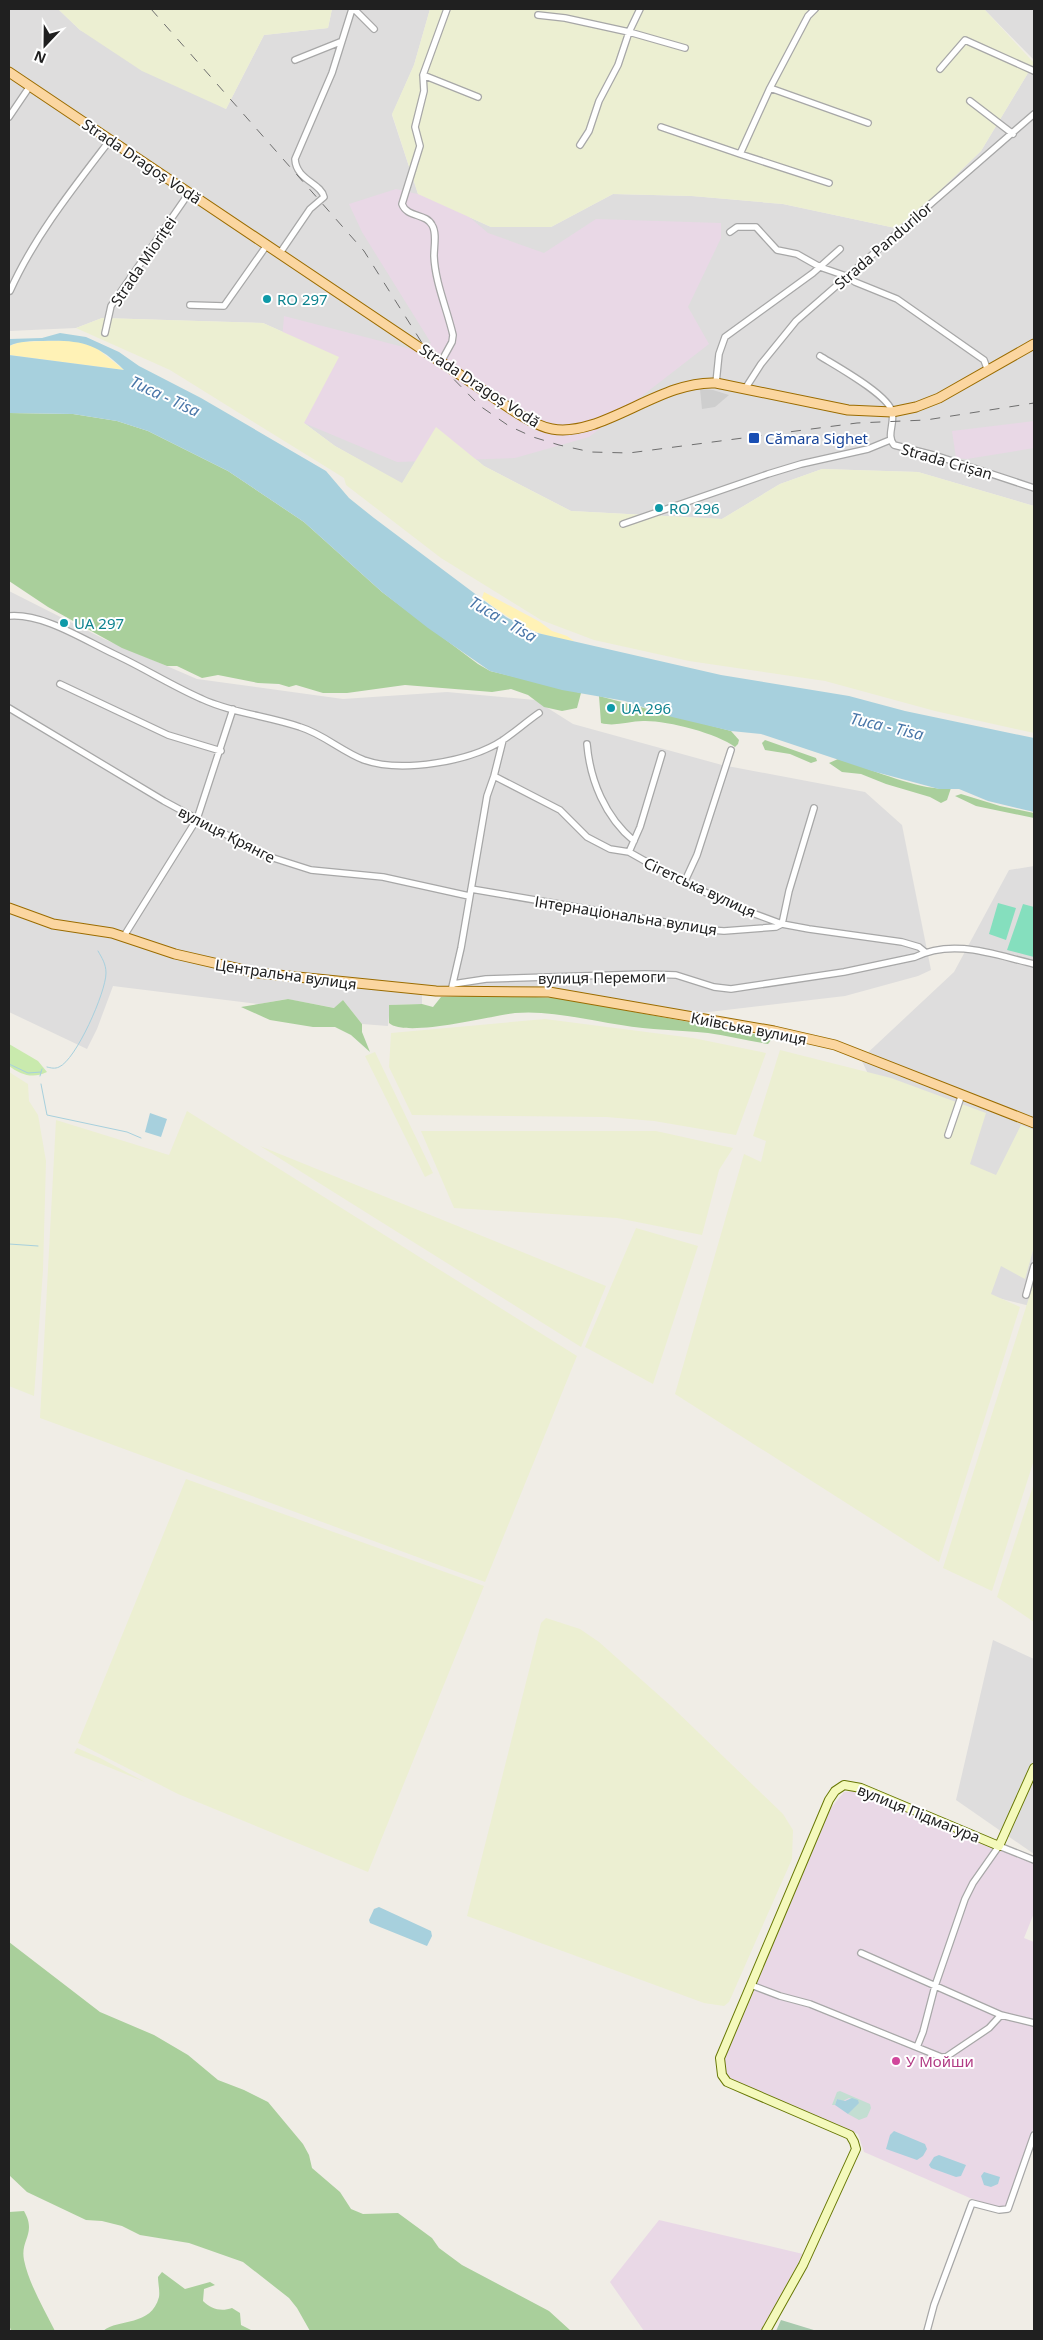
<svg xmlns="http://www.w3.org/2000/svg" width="1043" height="2340" font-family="'Noto Sans',sans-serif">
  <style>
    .residential { fill: #dedddd }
    .industrial { fill: #e9d8e6 }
    .religious { fill: #cecece }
    .farmland { fill: #ecefd2 }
    .grass { fill: #c9eaad }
    .forest { fill: #a9cf9b }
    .wetland { fill: #c3ded2 }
    .sand { fill: #fff2b6 }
    .cemetery { fill: #a7c9ad }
    .pitch { fill: #85dfbe }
    .water { fill: #a7d0dd }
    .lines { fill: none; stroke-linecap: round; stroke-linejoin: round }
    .stream { stroke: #a7d0dd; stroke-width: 1 }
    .street-casing { stroke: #a7a7a7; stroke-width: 8 }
    .secondary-casing { stroke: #687805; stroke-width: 10 }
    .primary-casing { stroke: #9b6c01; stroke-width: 11 }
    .street { stroke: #fff; stroke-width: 5.5 }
    .secondary { stroke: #f4f9bb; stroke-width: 8 }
    .primary { stroke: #fbd6a0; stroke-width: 9 }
    .rail { stroke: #6e6e6e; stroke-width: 1; stroke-dasharray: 10 10; stroke-linecap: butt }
    .culture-dot { fill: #0f9aa8; stroke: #fff; stroke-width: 2 }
    .transit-dot { fill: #1a4fb4; stroke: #fff; stroke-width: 2 }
    .hotel-dot { fill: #d1479c; stroke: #fff; stroke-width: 2 }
    .labels { text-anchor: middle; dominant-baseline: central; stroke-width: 4; stroke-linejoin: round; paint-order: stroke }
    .street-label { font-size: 15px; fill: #202020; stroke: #fff }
    .culture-label { font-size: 15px; fill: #0d838f; stroke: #fff; text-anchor: start }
    .transit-label { font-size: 15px; fill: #164399; stroke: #fff; text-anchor: start }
    .hotel-label { font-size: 15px; fill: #b23c85; stroke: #fff; text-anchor: start }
    .water-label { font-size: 16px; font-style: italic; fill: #4976a8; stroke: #fff }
  </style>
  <rect width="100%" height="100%" fill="#f0ede6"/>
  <path class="residential" d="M 9,9 L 58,9 L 80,30 L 226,109 L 264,35 L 328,28 L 332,9 L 430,9 L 414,65 L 392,115 L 418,194 L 491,227 L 551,227 L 613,194 L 692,196 L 783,204 L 900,229 L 981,151 L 1034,63 L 1034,506 L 918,472 L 822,469 L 780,484 L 722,519 L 571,511 L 484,466 L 436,427 L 402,484 L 335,446 L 304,423 L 339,357 L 263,323 L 102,318 L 76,328 L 9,331 Z
    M 984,9 L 1034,9 L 1034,60 Z
    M 9,591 L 104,639 L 197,679 L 343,699 L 447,692 L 535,700 L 573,724 L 722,765 L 865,792 L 902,825 L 931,970 L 918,976 L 845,996 L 692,1014 L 550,990 L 422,994 L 422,1004 L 390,1005 L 388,1026 L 362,1024 L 343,1000 L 335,1008 L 287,999 L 259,1004 L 113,986 L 97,1029 L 87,1049 L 9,1012 Z
    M 1034,866 L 1034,1307 L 970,1291 L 861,1059 L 954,972 L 1009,870 Z
    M 993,1640 L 1034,1659 L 1034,1854 L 956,1800 Z"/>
  <path class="industrial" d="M 396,189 L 452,202 L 488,233 L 544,253 L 596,219 L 721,223 L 721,238 L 688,307 L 709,344 L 589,437 L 515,458 L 397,462 L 304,423 L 278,389 L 284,316 L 415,350 L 431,343 L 362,232 L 349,204 Z
    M 1034,421 L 1034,448 L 967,459 L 956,458 L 952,431 Z
    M 856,1791 L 1034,1864 L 1034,1913 L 1024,1938 L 1034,1942 L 1034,2126 L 1010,2204 L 1006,2208 L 997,2207 L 970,2198 L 864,2152 L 858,2134 L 733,2080 L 726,2074 L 723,2065 L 725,2055 L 830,1809 L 844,1792 Z
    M 659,2220 L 803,2254 L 761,2331 L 644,2331 L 610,2282 Z"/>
  <path class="religious" d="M 700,389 L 713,390 L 729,395 L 715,407 L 702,409 Z"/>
  <path class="farmland" d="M 58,9 L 332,9 L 328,28 L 264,35 L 226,109 L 142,71 L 80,30 Z
    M 430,9 L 984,9 L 1034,63 L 981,151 L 900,229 L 783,204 L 692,196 L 613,194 L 551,227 L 491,227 L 418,194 L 392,114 L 414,65 Z
    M 102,318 L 263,323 L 339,357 L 304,423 L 335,446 L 402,483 L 436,427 L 484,466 L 571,511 L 722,519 L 780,484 L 822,469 L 918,472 L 1034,506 L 1034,733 L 935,711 L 825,681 L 689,661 L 594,640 L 541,620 L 441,558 L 346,485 L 344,478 L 170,370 L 76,328 Z
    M 545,1019 L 693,1038 L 766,1053 L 736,1135 L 654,1121 L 606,1117 L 412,1115 L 389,1067 L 391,1033 Z
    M 780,1050 L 891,1078 L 986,1113 L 970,1164 L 996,1175 L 1021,1125 L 1034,1130 L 1034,1247 L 1025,1279 L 1001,1266 L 991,1294 L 1020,1307 L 939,1562 L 675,1394 L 744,1154 L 761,1162 L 766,1141 L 753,1136 Z
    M 375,1052 L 433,1173 L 425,1177 L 365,1056 Z
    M 9,1072 L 28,1084 L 29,1101 L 38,1115 L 46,1161 L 43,1270 L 34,1396 L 9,1386 Z
    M 187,1111 L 577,1356 L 485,1582 L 40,1418 L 56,1120 L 169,1155 Z
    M 421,1131 L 656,1131 L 733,1148 L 719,1170 L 702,1235 L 617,1218 L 454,1208 Z
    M 260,1146 L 606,1286 L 581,1347 Z
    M 636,1228 L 698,1246 L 653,1384 L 585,1347 Z
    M 1034,1282 L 1034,1460 L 992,1591 L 943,1568 Z
    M 186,1479 L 484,1586 L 368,1872 L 178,1794 L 78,1743 Z
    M 1034,1483 L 1034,1622 L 997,1597 Z
    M 546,1618 L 580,1629 L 599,1642 L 671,1706 L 783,1814 L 793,1830 L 792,1859 L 729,2002 L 724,2006 L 704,2003 L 467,1916 L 541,1623 Z
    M 77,1748 L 100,1758 L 145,1782 L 74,1753 Z"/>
  <path class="grass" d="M 9,1044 L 38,1061 L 47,1072 C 33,1079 21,1075 9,1066 Z"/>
  <path class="forest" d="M 9,413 L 73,414 L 117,421 L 148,431 L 228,471 L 304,522 L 382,592 L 478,664 L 490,671 L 581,693 L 577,708 L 562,711 L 544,707 L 528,695 L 511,689 L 492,692 L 405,685 L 347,693 L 323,693 L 296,685 L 289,687 L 279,684 L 258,683 L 218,675 L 202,678 L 177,666 L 167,666 L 122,648 L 48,607 L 9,581 Z
    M 599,696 L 731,731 L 739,740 L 738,744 L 735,747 C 717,733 665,720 643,721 C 629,721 615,727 601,723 Z
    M 765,740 L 816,758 L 817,761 L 811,763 L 790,754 L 765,750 L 762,743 Z
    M 838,759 C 867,767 923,793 951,788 L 947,800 L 941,803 L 930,797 L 886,784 L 861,774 L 842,772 L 829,763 Z
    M 961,794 L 1000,806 L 1034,813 L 1034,818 L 976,806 L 955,796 Z
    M 494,995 L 558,998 L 766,1036 L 771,1040 L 768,1044 C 748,1041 728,1036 708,1033 C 679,1030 650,1030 621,1025 C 587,1020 550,1010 515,1013 C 490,1016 406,1038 389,1023 L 389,1005 L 422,1004 L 433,1007 L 441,997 Z
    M 288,999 L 334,1008 L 343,1000 L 362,1024 L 362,1032 L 370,1052 L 351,1035 L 335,1027 L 313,1027 L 270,1020 L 241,1007 Z
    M 9,1942 L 100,2012 L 154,2035 L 188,2055 L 218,2080 L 244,2090 L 268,2102 L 303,2144 L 309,2155 L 312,2168 L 340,2192 L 351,2209 L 363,2214 L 398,2213 L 432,2238 L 439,2248 L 462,2265 L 549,2311 L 571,2331 L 310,2331 L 297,2308 L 289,2298 L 243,2262 L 189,2243 L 140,2235 L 122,2226 L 102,2221 L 86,2220 L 27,2192 L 9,2175 Z
    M 24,2211 C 37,2234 20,2239 24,2260 C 29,2284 44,2309 55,2331 L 11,2331 L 9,2324 L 9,2212 Z
    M 162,2272 L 185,2289 L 210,2282 L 215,2285 L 204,2289 L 203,2301 C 211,2309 221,2312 232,2308 L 240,2313 L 241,2325 L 253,2331 L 103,2331 C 119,2318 151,2327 159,2297 C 160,2291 158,2283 158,2277 Z"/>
  <path class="wetland" d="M 840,2091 L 870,2104 L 871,2108 L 867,2117 L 859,2120 L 848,2114 L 859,2102 L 849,2098 L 843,2101 L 837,2099 L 835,2105 L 832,2105 L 837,2092 Z"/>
  <path class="sand" d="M 70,340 L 94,346 L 124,370 L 9,355 L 9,346 L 20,342 Z
    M 484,592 L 540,622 L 552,631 L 567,636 L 574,641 C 535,637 512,621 482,598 Z"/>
  <path class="cemetery" d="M 781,2320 L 817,2331 L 776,2331 Z"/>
  <path class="pitch" d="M 998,903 L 1016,908 L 1006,940 L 989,934 Z
    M 1023,904 L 1034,907 L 1034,957 L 1007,950 Z"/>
  <path class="water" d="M 60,333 L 86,337 L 119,352 L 139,366 L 201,398 L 326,471 L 349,498 L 374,518 L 506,617 L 533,632 L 721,675 L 849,696 L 905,711 L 1034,738 L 1034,812 L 988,801 L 959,789 L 939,789 L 872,771 L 761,734 L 731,731 L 672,717 L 625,701 L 562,690 L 490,671 L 428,628 L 382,592 L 304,522 L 228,471 L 148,431 L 117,421 L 73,414 L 9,413 L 9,355 L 124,370 C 97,343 80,340 43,341 C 31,341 20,341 9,346 L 9,339 L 42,338 Z
    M 150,1113 L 167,1119 L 161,1137 L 145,1132 Z
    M 379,1907 L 431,1931 L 432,1936 L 427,1946 L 370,1923 L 369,1920 L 374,1909 Z
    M 852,2098 L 858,2100 L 859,2103 L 848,2114 L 835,2105 L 837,2099 L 845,2101 Z
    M 894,2131 L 925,2144 L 927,2149 L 923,2156 L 917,2160 L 886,2149 L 890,2135 Z
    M 939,2155 L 966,2165 L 961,2176 L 956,2177 L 931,2168 L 929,2165 L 934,2157 Z
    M 984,2172 L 1000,2177 L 998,2184 L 991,2187 L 984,2185 L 981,2176 Z"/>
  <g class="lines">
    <path class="stream" d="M 9,1064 L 28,1073 L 41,1072
      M 47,1067 C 51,1068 55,1069 59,1067 C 76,1060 106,992 106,973 C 106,964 102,958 98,951
      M 40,1076 L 42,1069
      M 41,1084 L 47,1115 L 127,1132 L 141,1138
      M 9,1244 L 38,1246"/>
    <g class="street-casing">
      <path id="street" d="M 355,10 L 374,29
        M 538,15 L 565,18 L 629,32 L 640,9
        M 295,60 L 340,42
        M 940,69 L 965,40 L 1034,71
        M 423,75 L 478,97
        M 770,88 L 868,123
        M 970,101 L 1013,134
        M 9,117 L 30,86
        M 661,127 L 740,154 L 770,88 L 808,16 L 815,9
        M 580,145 L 589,131 L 599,101 L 618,65 L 629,32 L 685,48
        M 740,154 L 829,183
        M 730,232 L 737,227 L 756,227 L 777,250 L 797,254 L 820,267 L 846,276 L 855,282 L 897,299 L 984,360 L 988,371
        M 280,253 L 310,209 L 324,197 C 321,183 296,180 295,159 L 332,73 L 352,9
        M 10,291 C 34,237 74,187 110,140
        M 190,305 L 224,306 L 267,245
        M 105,333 L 111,306 L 189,193
        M 820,356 C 836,366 889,395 892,412 C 895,424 886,435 894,445 L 937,456 L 1034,488
        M 441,362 L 452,342 L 453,335 C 447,309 435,282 434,256 C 434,246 437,233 432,225 C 426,213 407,218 402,204 L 420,146 L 415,127 L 424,91 L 423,75 L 447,9
        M 716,383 L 719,354 L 725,337 L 813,273 L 840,249
        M 745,389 L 761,364 L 796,321 L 1034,114
        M 623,524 L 768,474 L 801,464 L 868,449 L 890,440
        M 9,616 C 43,613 84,640 114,654 C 144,668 172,686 202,699 C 232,713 268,716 300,727 C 323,734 341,751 364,760 C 401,773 470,762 503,740 C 515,732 526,722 539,713
        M 60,684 L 168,735 L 221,751
        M 9,708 L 164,801 L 264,855 L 311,870 L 383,877 L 469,896
        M 587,744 C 590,780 605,817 634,841
        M 494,776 L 560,810 L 587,837 L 610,849 L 629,852 L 684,883 L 755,914 L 782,924 L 809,929 L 902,942 L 919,947 L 925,952
        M 629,852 L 640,827 L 662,754
        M 684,883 L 697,855 L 731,750
        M 471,889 L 711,930 L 724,931 L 776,927 L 782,924 L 789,891 L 814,808
        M 124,936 L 197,819 L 233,709
        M 453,984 L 486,979 L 645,974 L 676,975 L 714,987 L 731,989 L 844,972 L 915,957 C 954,938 995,955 1034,964
        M 452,987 L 461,948 L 487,796 L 494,776 L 503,740
        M 948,1135 L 962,1094
        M 1026,1295 L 1034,1266
        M 861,1953 L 1001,2015 L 1034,2023
        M 751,1985 L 780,1996 L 810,2004 L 941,2057 L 946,2057 L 989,2028 L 1001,2015
        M 917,2047 L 923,2032 L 935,1986 L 965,1899 L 973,1883 L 999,1846 L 1034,1860
        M 927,2331 L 934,2305 L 972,2203 L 999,2210 L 1008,2209 L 1034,2135"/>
    </g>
    <g class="secondary-casing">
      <path id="secondary" d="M 766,2331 L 803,2265 L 856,2149 L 854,2142 L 850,2135 L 727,2082 L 722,2075 L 720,2058 L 829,1800 L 835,1791 L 844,1785 L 861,1788 L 999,1846 L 1034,1768"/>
    </g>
    <g class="primary-casing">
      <path id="primary" d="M 9,72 L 517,413 C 528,419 539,427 552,429 C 602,438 660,380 716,383 L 848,410 L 892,412 L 916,407 L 939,398 L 1034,344
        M 9,908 L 53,924 L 112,933 L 175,954 L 258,973 L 436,991 L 549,992 L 774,1031 L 835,1045 L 1034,1123"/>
    </g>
    <use href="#street" class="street"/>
    <use href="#secondary" class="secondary"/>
    <use href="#primary" class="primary"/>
    <path class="rail" d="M 151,9 L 364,251 L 429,354 L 480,406 L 509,426 L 533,437 L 559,445 L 591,452 L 629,453 L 857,423 L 926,420 L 1034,403"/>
  </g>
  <g class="culture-dot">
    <circle cx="267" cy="299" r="5"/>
    <circle cx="659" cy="508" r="5"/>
    <circle cx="64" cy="623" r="5"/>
    <circle cx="611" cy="708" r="5"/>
  </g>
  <rect class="transit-dot" x="748" y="432" width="12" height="12" rx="2.5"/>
  <circle class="hotel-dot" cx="896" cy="2061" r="5"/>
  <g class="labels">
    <g class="street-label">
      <text transform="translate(142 161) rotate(34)">Strada Dragoș Vodă</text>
      <text transform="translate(883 245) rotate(-41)">Strada Pandurilor</text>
      <text transform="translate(143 261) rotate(-56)">Strada Mioriței</text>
      <text transform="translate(480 385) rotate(33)">Strada Dragoș Vodă</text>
      <text transform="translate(947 461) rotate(16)">Strada Crișan</text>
      <text transform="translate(227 834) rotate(27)">вулиця Крянге</text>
      <text transform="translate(700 887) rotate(25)">Сігетська вулиця</text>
      <text transform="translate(626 915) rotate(9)">Інтернаціональна вулиця</text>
      <text transform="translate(286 974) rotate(8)">Центральна вулиця</text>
      <text transform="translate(602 977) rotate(-1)">вулиця Перемоги</text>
      <text transform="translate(749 1028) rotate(11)">Київська вулиця</text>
      <text transform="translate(919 1813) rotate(22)">вулиця Підмагура</text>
    </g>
    <g class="culture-label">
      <text x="277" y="299">RO 297</text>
      <text x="669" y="508">RO 296</text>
      <text x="74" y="623">UA 297</text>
      <text x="621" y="708">UA 296</text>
    </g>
    <g class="transit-label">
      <text x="765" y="438">Cămara Sighet</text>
    </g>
    <g class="hotel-label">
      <text x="906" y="2061">У Мойши</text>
    </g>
    <g class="water-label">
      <text transform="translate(165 396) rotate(25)">Тиса - Tisa</text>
      <text transform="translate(503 619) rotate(30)">Тиса - Tisa</text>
      <text transform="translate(887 726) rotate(13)">Тиса - Tisa</text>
    </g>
  </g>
  <rect width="1043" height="2340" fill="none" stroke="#202020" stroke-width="20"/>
  <g transform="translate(45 45) rotate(202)" stroke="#ffffff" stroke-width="4" paint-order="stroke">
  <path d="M0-4L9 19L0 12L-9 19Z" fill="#202020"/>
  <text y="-8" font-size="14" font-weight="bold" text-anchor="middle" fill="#202020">N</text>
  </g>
</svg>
